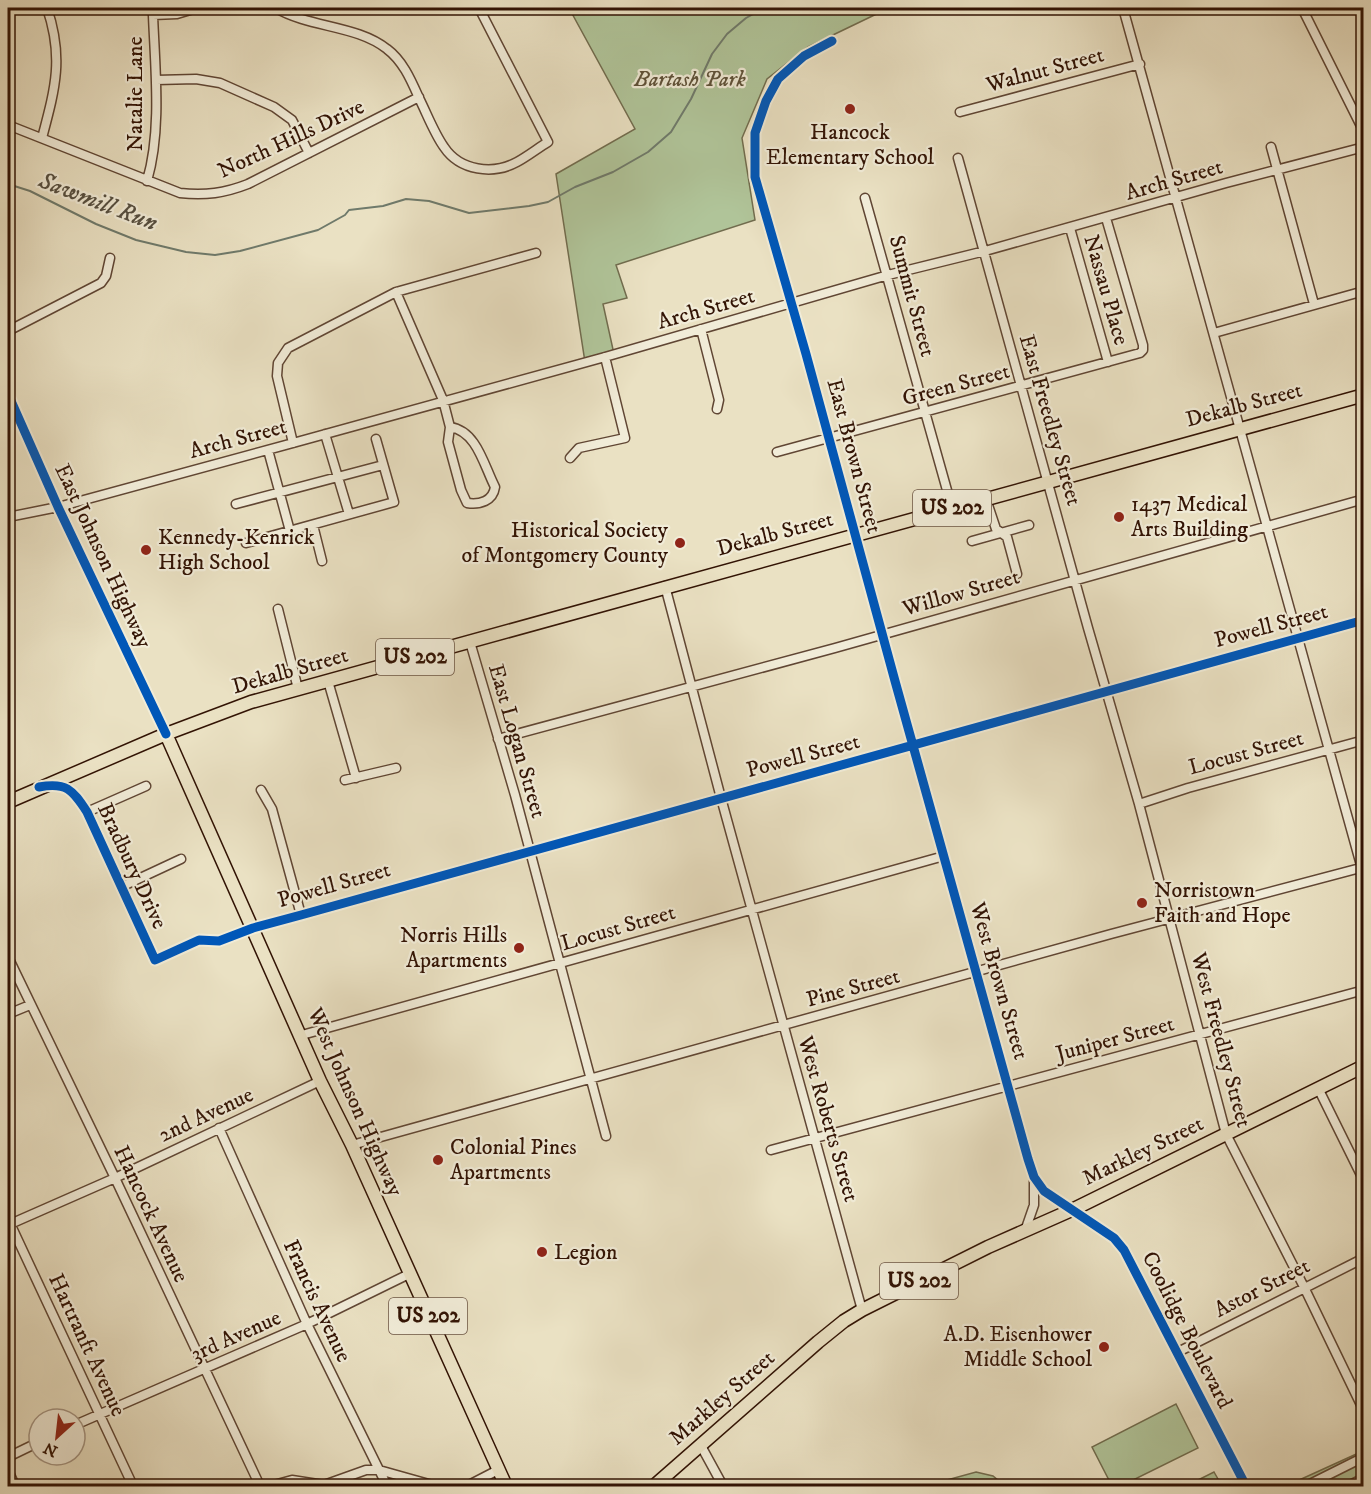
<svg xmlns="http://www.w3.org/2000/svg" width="1371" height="1494" font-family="'IM FELL DW Pica',serif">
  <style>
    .green { fill: #b0c499; stroke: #716c4e; stroke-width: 1.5 }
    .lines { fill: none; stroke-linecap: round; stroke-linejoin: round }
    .stream { stroke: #6f7a6b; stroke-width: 2 }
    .minor-casing { stroke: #604634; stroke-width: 11 }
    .highway-casing { stroke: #321304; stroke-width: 15 }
    .minor { stroke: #f1ecd8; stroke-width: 8 }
    .highway { stroke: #eae1c3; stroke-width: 12 }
    .cycleway-casing { stroke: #f1ecd8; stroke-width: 13 }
    .cycleway { stroke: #0057b8; stroke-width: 9 }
    .poi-dot { fill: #8f2418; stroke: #f1ecd8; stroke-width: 2 }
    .labels { text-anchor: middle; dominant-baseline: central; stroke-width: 4.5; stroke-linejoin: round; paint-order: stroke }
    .shield { fill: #f1ecd8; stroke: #6b5444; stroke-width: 1.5 }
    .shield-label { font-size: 21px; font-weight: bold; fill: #321304 }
    .street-label { font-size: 22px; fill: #321304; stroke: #f1ecd8 }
    .park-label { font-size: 22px; font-style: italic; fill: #5e5138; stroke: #f1ecd8 }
    .poi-label { font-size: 22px; fill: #321304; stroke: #f1ecd8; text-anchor: start }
    .water-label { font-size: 24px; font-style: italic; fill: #564f40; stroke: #f1ecd8 }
  </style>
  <rect width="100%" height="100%" fill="#eae1c3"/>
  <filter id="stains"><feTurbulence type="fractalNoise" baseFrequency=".00333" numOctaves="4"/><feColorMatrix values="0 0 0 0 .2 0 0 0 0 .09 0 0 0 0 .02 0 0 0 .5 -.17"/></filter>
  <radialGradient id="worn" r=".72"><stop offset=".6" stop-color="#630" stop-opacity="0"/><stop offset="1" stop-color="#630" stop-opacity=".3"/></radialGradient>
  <path class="green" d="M 569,8 L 889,8 L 808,47 L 767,79 L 742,138 L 755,220 L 616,265 L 627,298 L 603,304 L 614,354 L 585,362 L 556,174 L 635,129 Z
    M 1176,1404 L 1198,1448 L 1121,1486 L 1112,1486 L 1092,1447 Z
    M 1363,1451 L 1363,1486 L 1286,1486 Z
    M 976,1472 L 993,1476 L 1005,1486 L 950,1486 L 947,1480 Z
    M 1214,1472 L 1222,1486 L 1186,1486 Z"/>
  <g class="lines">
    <path class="stream" d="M 8,184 L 30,191 L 96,224 L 136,240 L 186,252 L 215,255 L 240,251 L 318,230 L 345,215 L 349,210 L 383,206 L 406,199 L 429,201 L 469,213 L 529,206 L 548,202 L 575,187 L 613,172 L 648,152 L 671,132 L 691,99 L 712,54 L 727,34 L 746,18 L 764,8"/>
    <g class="minor-casing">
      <path id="minor" d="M 276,8 C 310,28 357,25 387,49 C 403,61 411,80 419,98 C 427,114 434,133 444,147 C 460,171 493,175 517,162 C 528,156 538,148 548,142 L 479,8
        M 1123,8 L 1364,876
        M 1302,8 L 1364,132
        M 153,15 L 177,14 L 197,8
        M 832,41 L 804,56 L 778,79 L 766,101 L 755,133 L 755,177 L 806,354 L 895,681 L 1028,1159 L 1034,1177 L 1044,1191 L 1114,1238 L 1124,1250 L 1246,1486
        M 156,80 L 196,79 L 220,83 L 274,107 L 292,120 L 309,153
        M 960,112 L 1140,64
        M 8,125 L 180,193 C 205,196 225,193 248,184 L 419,97
        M 42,138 C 55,89 64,58 47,8
        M 1271,147 L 1314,304
        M 958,158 L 1088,628 L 1139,804 L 1226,1134 L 1304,1287 L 1364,1411
        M 147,181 C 162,130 155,68 153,15 L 151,8
        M 865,198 L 952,508
        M 1070,228 L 1108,362
        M 396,292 L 443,400 L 450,427 L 448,442 L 461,490 L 467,503 C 480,505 493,501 495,487 C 484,466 477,431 450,427
        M 701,329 L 719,400 L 717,409
        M 8,331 L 101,283 L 106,276 L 110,258
        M 1214,333 L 1364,291
        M 8,394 L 58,507 L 166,734
        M 325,434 L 349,514
        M 293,443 L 277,376 L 278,363 L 288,348 L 396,292 L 536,253
        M 268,450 L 290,531
        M 777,452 L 1140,353 L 1143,350 L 1143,345 L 1106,218
        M 570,458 L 579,448 L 625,438 L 605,357
        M 986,499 L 996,529 L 1007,537 L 1017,574
        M 236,504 L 383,465
        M 8,517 L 58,507 L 293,443 L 605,357 L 888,275 L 985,251 L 1226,183 L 1364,147
        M 313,525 L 322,561
        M 972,541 L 1029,525
        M 246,543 L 394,502 L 376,439
        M 665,586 L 721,798 L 862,1310
        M 278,609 L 298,689
        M 470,642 L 515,795 L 606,1136
        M 328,681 L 356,778
        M 498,739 L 835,648 L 1364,499
        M 345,780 L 396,768
        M 50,785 C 67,782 79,799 87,812 L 155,960 L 199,940 L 219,941 L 253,928 L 301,915 L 1364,620
        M 261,790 L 272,809 L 301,915
        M 1139,804 L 1188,788 L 1364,740
        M 87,812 L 146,786
        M 121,887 L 181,859
        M 8,957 L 115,1178 L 260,1486
        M 8,1014 L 30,1005
        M 302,1035 L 944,856
        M 1318,1088 L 1364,1181
        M 219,1128 L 307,1324 L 387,1486
        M 352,1145 L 1111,934 L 1364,867
        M 771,1150 L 1364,990
        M 8,1219 L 133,1486
        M 8,1225 L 115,1178 L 320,1081
        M 1025,1231 L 1034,1205 L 1034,1178
        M 1178,1352 L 1364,1258
        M 75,1425 L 307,1324 L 409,1274
        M 700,1444 L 723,1486
        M 8,1457 L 39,1442
        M 8,1470 L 15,1486
        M 270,1486 L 292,1480 L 324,1485 L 366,1470 L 379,1470 L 436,1486
        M 467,1486 L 498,1470
        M 1306,1486 L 1364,1457
        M 1348,1486 L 1364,1478"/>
    </g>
    <g class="highway-casing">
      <path id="highway" d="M 166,734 L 320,1081 L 352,1145 L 506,1486
        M 8,802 L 166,734 L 251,702 L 1364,395
        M 654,1486 L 818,1342 L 844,1321 L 862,1310 L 988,1247 L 1074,1209 L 1364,1066"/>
    </g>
    <use href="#minor" class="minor"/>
    <use href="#highway" class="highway"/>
    <g class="cycleway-casing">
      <path id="cycleway" d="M 832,41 L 804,56 L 778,79 L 766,101 L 755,133 L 755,177 L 806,354 L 895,681 L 1028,1159 L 1034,1177 L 1044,1191 L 1114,1238 L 1124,1250 L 1246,1486
        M 8,394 L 58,507 L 166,734
        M 39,787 C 66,782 72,789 87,812 L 155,960 L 199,940 L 219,941 L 253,928 L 301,915 L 1364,620"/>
    </g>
    <use href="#cycleway" class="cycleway"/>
  </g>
  <g class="poi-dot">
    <circle cx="850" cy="109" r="6"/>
    <circle cx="1119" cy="517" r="6"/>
    <circle cx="680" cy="543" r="6"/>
    <circle cx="146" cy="550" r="6"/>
    <circle cx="1142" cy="903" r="6"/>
    <circle cx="519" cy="948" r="6"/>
    <circle cx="438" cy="1160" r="6"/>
    <circle cx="542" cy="1252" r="6"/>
    <circle cx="1104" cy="1347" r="6"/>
  </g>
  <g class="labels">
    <g class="shield">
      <rect x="913" y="490" width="78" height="36" rx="4.5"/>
      <rect x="376" y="639" width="78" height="36" rx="4.5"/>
      <rect x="880" y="1263" width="78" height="36" rx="4.5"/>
      <rect x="389" y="1298" width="78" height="36" rx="4.5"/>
    </g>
    <g class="shield-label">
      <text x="952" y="508">US 202</text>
      <text x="415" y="657">US 202</text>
      <text x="919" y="1281">US 202</text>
      <text x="428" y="1316">US 202</text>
    </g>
    <g class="street-label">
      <text transform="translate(1045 70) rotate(-15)">Walnut Street</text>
      <text transform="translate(135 94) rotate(-90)">Natalie Lane</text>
      <text transform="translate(291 139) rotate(-25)">North Hills Drive</text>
      <text transform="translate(1174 180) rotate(-16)">Arch Street</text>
      <text transform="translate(1106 290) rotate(74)">Nassau Place</text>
      <text transform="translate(912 296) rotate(75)">Summit Street</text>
      <text transform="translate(706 309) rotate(-16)">Arch Street</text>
      <text transform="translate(956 385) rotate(-15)">Green Street</text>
      <text transform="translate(1244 405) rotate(-15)">Dekalb Street</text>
      <text transform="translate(1050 420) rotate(74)">East Freedley Street</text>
      <text transform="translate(238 439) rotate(-15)">Arch Street</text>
      <text transform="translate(854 456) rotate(75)">East Brown Street</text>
      <text transform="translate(775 534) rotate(-15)">Dekalb Street</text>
      <text transform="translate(103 556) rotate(65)">East Johnson Highway</text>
      <text transform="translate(961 593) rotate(-16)">Willow Street</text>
      <text transform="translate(1271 626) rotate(-15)">Powell Street</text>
      <text transform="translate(290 671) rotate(-16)">Dekalb Street</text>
      <text transform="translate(517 741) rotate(74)">East Logan Street</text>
      <text transform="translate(1246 753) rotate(-15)">Locust Street</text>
      <text transform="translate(803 756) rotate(-15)">Powell Street</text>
      <text transform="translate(132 866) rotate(65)">Bradbury Drive</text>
      <text transform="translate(334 885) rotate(-16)">Powell Street</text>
      <text transform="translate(618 928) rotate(-16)">Locust Street</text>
      <text transform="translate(999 981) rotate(74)">West Brown Street</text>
      <text transform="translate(853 988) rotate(-15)">Pine Street</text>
      <text transform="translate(1115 1039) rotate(-15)">Juniper Street</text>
      <text transform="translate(1221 1040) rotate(75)">West Freedley Street</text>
      <text transform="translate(355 1102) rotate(66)">West Johnson Highway</text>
      <text transform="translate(206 1115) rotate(-25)">2nd Avenue</text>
      <text transform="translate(828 1119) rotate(74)">West Roberts Street</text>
      <text transform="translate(1143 1151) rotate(-26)">Markley Street</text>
      <text transform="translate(151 1214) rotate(65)">Hancock Avenue</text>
      <text transform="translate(1262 1288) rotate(-27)">Astor Street</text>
      <text transform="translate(317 1301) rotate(65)">Francis Avenue</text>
      <text transform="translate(1187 1330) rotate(63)">Coolidge Boulevard</text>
      <text transform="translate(236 1336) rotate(-24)">3rd Avenue</text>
      <text transform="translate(87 1345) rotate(65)">Hartranft Avenue</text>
      <text transform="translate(722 1398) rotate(-41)">Markley Street</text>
    </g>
    <g class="park-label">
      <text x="690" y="79">Bartash Park</text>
    </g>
    <g class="poi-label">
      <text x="850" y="132" text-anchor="middle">Hancock<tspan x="850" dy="25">Elementary School</tspan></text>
      <text x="1131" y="504">1437 Medical<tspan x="1131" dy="25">Arts Building</tspan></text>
      <text x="668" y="530" text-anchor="end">Historical Society<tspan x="668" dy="25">of Montgomery County</tspan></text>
      <text x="158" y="537">Kennedy-Kenrick<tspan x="158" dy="25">High School</tspan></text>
      <text x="1154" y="890">Norristown<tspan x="1154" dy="25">Faith and Hope</tspan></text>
      <text x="507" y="935" text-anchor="end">Norris Hills<tspan x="507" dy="25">Apartments</tspan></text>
      <text x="450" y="1147">Colonial Pines<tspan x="450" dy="25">Apartments</tspan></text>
      <text x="554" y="1252">Legion</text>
      <text x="1092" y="1334" text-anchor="end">A.D. Eisenhower<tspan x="1092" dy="25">Middle School</tspan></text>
    </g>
    <g class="water-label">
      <text transform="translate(98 202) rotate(21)">Sawmill Run</text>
    </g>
  </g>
  <rect width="1371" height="1494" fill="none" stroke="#eae1c3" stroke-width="30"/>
  <rect x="9" y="9" width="1353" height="1476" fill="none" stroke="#321304" stroke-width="3"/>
  <rect x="15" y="15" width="1341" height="1464" fill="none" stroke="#321304" stroke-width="1.5"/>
  <g transform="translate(57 1437) rotate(207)"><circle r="28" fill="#f1ecd8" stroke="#a59583" stroke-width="1.5"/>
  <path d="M0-4.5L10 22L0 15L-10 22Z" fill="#8f2418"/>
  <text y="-9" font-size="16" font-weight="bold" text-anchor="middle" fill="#321304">N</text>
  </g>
  <rect width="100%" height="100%" filter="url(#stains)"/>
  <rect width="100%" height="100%" fill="url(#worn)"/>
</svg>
